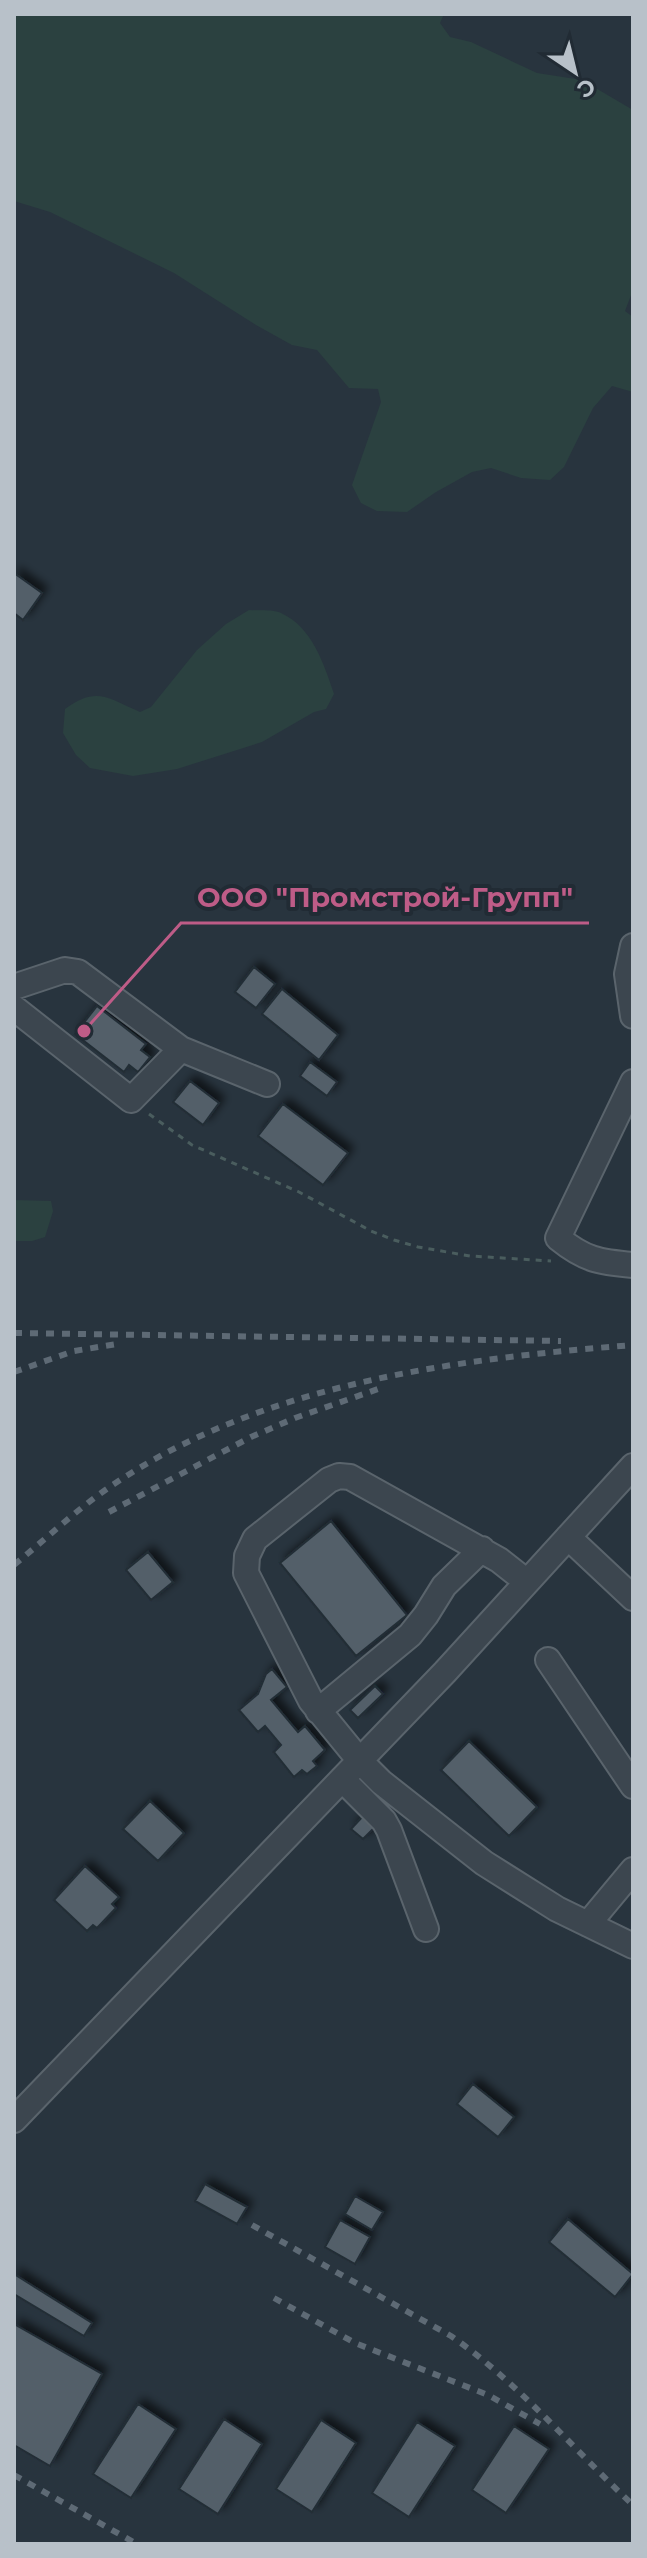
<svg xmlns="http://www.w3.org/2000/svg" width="647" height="2558" font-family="Montserrat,sans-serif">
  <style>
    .green { fill: #2b4140 }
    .building { fill: #525f69; stroke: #232d36; stroke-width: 2; filter: url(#shadow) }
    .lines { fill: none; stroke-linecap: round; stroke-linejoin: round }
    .minor-casing { stroke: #5a646c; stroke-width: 28 }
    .path { stroke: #4a5d5e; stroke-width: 3; stroke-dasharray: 6 6; stroke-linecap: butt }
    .minor { stroke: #3c464f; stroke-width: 24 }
    .rail { stroke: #5e6a75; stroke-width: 6; stroke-dasharray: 8 8; stroke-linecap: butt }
    .leader { fill: none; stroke: #be5c87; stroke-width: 3 }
    .callout-dot { fill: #be5c87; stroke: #212b34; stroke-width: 3 }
    .callout-label { font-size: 28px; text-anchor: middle; font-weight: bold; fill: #be5c87; stroke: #212b34; stroke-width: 8; stroke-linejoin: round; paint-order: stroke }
  </style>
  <defs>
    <filter id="shadow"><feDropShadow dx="5.5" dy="-5.5" stdDeviation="4" flood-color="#0009"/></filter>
  </defs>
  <rect width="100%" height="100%" fill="#28343e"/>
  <path class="green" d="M 14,14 L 444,14 L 440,23 L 450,37 L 471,42 L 537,73 L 582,80 L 633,110 L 633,290 L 625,311 L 633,317 L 633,392 L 612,386 L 593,408 L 564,467 L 550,480 L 521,478 L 491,468 L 472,472 L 436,492 L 407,512 L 377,511 L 361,503 L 352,485 L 381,402 L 378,389 L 349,388 L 317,350 L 292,345 L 256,325 L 174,273 L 50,212 L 14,201 Z
    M 249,610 C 259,611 272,609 281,613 C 312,627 324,664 334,694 L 326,709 L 314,712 L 262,742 L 177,769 L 133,776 L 90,768 L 76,755 L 63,733 L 65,709 C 97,686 107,698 140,712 L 151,707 L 197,650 L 226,624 Z
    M 14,1200 L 51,1201 L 53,1211 L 45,1237 L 32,1241 L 14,1241 Z"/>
  <path class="building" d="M 14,573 L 42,593 L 23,620 L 14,613 Z
    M 254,967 L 275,984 L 256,1008 L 235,992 Z
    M 282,989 L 338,1035 L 319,1060 L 262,1014 Z
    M 97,1006 L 146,1044 L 141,1050 L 150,1057 L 138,1072 L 129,1065 L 124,1072 L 75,1034 Z
    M 310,1062 L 337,1082 L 327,1096 L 300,1076 Z
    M 190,1081 L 219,1103 L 203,1125 L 173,1102 Z
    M 283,1104 L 348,1153 L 323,1185 L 258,1136 Z
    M 331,1521 L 407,1615 L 356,1656 L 280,1563 Z
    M 148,1552 L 173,1582 L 151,1600 L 126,1570 Z
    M 272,1669 L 287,1687 L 271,1700 L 298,1732 L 305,1726 L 325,1750 L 313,1761 L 317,1766 L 307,1774 L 302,1770 L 294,1777 L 274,1752 L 281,1745 L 265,1726 L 258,1732 L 239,1710 L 258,1694 L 266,1674 Z
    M 375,1686 L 383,1694 L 358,1718 L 350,1710 Z
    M 469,1741 L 537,1807 L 509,1836 L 441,1770 Z
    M 150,1801 L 184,1833 L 158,1861 L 123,1829 Z
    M 364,1815 L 376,1826 L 363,1839 L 351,1829 Z
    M 85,1866 L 119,1897 L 112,1904 L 116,1908 L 97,1928 L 93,1925 L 87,1931 L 54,1900 Z
    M 473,2084 L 514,2117 L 498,2137 L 457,2104 Z
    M 205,2184 L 247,2207 L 237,2224 L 195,2201 Z
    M 355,2196 L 383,2212 L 372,2230 L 345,2214 Z
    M 568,2219 L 633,2274 L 615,2297 L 549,2242 Z
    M 340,2220 L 370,2237 L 355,2264 L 325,2247 Z
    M 14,2274 L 92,2323 L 84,2336 L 14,2294 Z
    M 14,2324 L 102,2374 L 50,2466 L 14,2445 Z
    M 138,2404 L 176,2429 L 131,2498 L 93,2474 Z
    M 224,2419 L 262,2444 L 218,2514 L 179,2489 Z
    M 321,2420 L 356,2443 L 312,2512 L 276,2489 Z
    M 417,2422 L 455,2446 L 409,2517 L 372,2493 Z
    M 514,2426 L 549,2449 L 506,2513 L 472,2490 Z"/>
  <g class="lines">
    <g class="minor-casing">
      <path id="minor" d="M 633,946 L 627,974 L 633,1016
        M 14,987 L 65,970 L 78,972 L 181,1049
        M 14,1008 L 131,1100 L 181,1049 L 267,1084
        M 633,1082 L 558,1238 C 585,1260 599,1262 633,1265
        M 568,1537 L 633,1598
        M 527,1582 L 499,1560 L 350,1477 L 339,1476 L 329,1480 L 255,1539 L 247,1556 L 246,1573 L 311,1701 L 360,1761 L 381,1782 L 484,1863 L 557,1909 L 633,1946
        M 548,1660 L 633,1786
        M 318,1711 L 410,1635 L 426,1615 L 444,1586 L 482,1549
        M 342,1779 L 384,1821 L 389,1830 L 426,1929
        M 588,1924 L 633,1870
        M 14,2120 L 445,1672 L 633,1466"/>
    </g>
    <path class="path" d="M 149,1114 L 192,1145 L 299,1192 L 371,1231 L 394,1240 L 418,1247 L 470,1256 L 551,1261"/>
    <use href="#minor" class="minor"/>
    <path class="rail" d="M 14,1333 L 561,1341
      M 14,1372 L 74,1351 L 117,1344
      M 109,1512 L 251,1437 L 295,1418 L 381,1388
      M 14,1565 C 47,1538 78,1508 114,1484 C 265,1383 456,1359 633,1345
      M 252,2225 L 451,2336 C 519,2383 572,2448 633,2505
      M 274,2298 L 355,2343 L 488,2395 L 540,2424
      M 14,2475 L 137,2544"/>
  </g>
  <path class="leader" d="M84 1031L181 923H589"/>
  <circle class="callout-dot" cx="84" cy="1031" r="8"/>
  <g class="callout-label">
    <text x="385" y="907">ООО "Промстрой-Групп"</text>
  </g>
  <rect width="647" height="2558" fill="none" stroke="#b8c1c9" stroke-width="32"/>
  <g transform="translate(575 72) rotate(145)" stroke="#212b34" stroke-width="6" paint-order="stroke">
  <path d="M0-6L14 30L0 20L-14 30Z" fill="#b8c1c9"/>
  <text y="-12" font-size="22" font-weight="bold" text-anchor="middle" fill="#b8c1c9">С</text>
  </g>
</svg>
